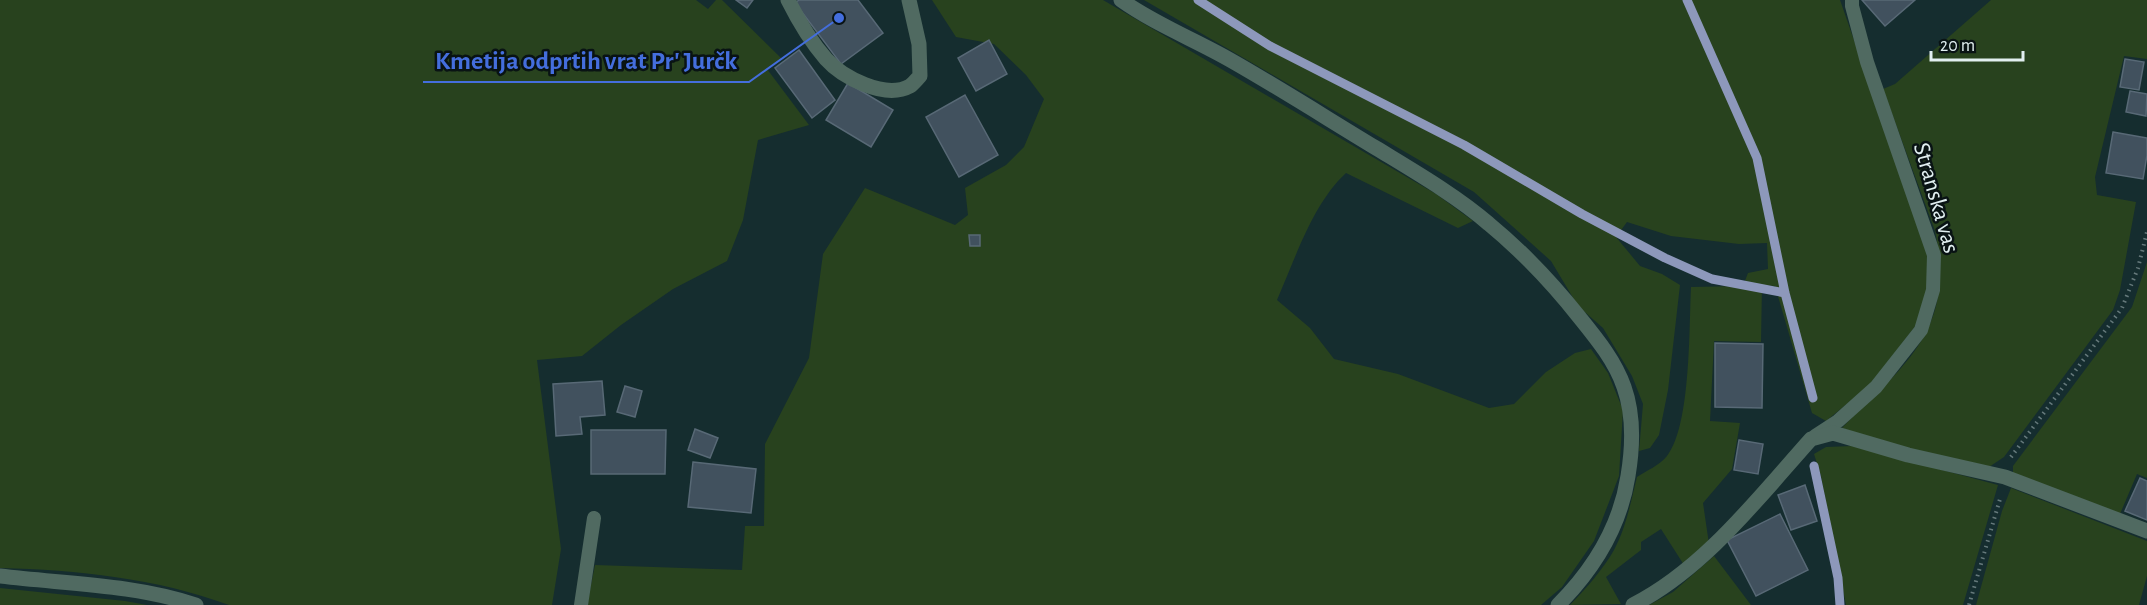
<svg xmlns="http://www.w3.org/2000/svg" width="2147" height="605" font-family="'Alegreya Sans',sans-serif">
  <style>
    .green { fill: #28421e }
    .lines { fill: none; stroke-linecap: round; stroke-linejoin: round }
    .stream { stroke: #8d98bb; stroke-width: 9 }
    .building { fill: #41515e; stroke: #586976; stroke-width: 1.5 }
    .path { stroke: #65797b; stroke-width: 4; stroke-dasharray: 1.5 4.5; stroke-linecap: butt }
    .service { stroke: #506a61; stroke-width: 14 }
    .minor { stroke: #506a61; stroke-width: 15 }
    .labels { text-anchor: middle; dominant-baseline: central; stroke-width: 5; stroke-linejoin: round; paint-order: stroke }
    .street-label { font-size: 24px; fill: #e1eff0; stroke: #091314 }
    .leader { fill: none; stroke: #446edd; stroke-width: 2 }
    .callout-dot { fill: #446edd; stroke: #091314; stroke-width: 2 }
    .callout-label { font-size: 26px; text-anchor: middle; font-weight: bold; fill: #446edd; stroke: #091314; stroke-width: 5; stroke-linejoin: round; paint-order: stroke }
  </style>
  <rect width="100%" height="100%" fill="#152d2f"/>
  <path class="green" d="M 0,0 L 696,0 L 708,9 L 716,0 L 722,0 L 782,59 L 767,69 L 809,125 L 758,140 L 743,220 L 727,261 L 673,289 L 621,325 L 582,356 L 537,360 L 561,549 L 552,605 L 229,605 C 155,578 78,570 0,568 Z
    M 932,0 L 1103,0 L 1436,194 L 1473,221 L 1458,228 L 1346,173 C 1313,203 1295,259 1277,300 L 1310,328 L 1334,359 L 1398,374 L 1489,408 L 1514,404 L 1546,372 L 1575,353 L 1591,349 L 1608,373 L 1623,410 L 1619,476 L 1594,541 L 1562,587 L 1541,605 L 587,605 L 595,565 L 742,570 L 745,526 L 764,526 L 765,444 L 809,358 L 823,254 L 865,188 L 955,225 L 968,215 L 965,188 L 1006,165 L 1024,147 L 1044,99 L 1026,75 L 994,44 L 956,37 Z
    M 1144,0 L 1840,0 L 1929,255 L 1928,289 L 1920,320 L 1870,385 L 1826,421 L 1812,413 L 1775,286 L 1762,285 L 1761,342 L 1714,341 L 1710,421 L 1740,423 L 1732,469 L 1703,503 L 1709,544 L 1684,565 L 1661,529 L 1641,542 L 1641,550 L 1606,577 L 1621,604 L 1570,605 C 1585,590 1604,568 1614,550 C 1626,528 1631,501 1637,477 C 1646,471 1660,465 1667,456 C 1691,426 1689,327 1691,287 L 1743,286 L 1748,273 L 1768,269 L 1767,243 L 1739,244 L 1671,236 L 1627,222 L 1616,237 L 1640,266 L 1662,274 L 1680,285 L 1668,390 L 1659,435 L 1650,448 L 1639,451 L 1643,404 L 1632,376 L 1603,328 L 1578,306 L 1551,261 L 1474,192 Z
    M 1991,0 L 2147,0 L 2147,59 L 2124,56 L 2095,177 L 2097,195 L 2136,202 L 2120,290 L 2113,310 L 2004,457 L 1989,467 L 1906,450 L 1842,428 C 1905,364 1956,331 1935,231 L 1883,89 L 1895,84 Z
    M 2147,262 L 2147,478 L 2137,474 L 2120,514 L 2013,474 L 2013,466 L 2132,307 Z
    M 1853,446 L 1998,485 L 1963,605 L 1846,605 L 1821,476 L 1814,454 L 1826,447 Z
    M 2011,488 L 2147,541 L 2147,576 L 2139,605 L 1976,605 L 2002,511 Z
    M 1714,556 L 1751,605 L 1649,605 L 1673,592 Z
    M 0,588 L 125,601 L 147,605 L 0,605 Z"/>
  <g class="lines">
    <path class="stream" d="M 1198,0 L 1270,46 L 1464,145 L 1582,214 L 1665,258 L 1712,279 L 1785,293
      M 1687,0 L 1757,158 L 1785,293 L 1813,398
      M 1814,466 L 1838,578 L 1840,605"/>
  </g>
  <path class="building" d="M 736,0 L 753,0 L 747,8 Z
    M 799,0 L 858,0 L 883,33 L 841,64 L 795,3 Z
    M 1862,0 L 1915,0 L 1885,26 Z
    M 989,40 L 1007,74 L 976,91 L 958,58 Z
    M 799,50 L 835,100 L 812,118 L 775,68 Z
    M 2125,59 L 2144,62 L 2139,90 L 2120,87 Z
    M 848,83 L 893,110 L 871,147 L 826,120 Z
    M 2130,91 L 2147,94 L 2146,116 L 2126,112 Z
    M 965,95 L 998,155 L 959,177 L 926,117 Z
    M 2113,132 L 2147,138 L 2147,155 L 2143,179 L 2106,173 Z
    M 969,235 L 980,235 L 980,246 L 970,246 Z
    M 1715,343 L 1763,344 L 1762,408 L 1715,407 Z
    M 602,381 L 605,415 L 580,417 L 582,434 L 556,436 L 553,384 Z
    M 625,386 L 642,391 L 635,417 L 617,412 Z
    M 695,429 L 718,438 L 710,458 L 688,450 Z
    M 591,430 L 666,430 L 665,474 L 591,474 Z
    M 1739,440 L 1763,444 L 1758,474 L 1734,470 Z
    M 693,462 L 756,469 L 751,513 L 688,507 Z
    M 2140,478 L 2147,481 L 2147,520 L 2125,511 Z
    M 1805,485 L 1817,521 L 1791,530 L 1778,495 Z
    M 1780,514 L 1808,570 L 1756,596 L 1727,540 Z"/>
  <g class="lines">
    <path class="path" d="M 2011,457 L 2122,308 L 2138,268 L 2147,232
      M 1969,605 L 2000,499"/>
    <path class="service" d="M 1815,436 L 1838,421 L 1876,387 L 1921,330 L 1933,290 L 1934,255 L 1867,62 L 1852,6 L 1852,0
      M 581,605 L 594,518"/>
    <path class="minor" d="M 788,0 C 798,20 811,42 826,59 C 842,77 885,100 910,86 C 913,84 917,79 920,76 L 919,44 L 909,0
      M 1121,0 C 1156,25 1196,40 1232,61 C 1281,89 1328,119 1376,148 C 1412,170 1457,196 1489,224 C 1523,252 1553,284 1580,318 C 1597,339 1615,361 1624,387 C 1634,415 1633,446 1628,476 C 1620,527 1594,569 1558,605
      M 0,576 C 65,584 133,584 196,605
      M 1633,605 C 1704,569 1759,497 1811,439 L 1833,433 L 1908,455 L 2005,477 L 2147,531"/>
  </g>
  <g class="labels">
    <g class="street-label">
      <text transform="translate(1936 198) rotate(74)">Stranska vas</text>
    </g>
  </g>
  <path class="leader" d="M839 18L749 82H423"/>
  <circle class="callout-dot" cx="839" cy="18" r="6"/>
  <g class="callout-label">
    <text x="586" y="69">Kmetija odprtih vrat Pr' Jurčk</text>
  </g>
  <path d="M1931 51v9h92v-9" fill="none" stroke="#e1eff0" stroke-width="3"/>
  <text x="1940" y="51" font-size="18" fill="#e1eff0" stroke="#091314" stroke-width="4.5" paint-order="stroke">20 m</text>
</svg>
